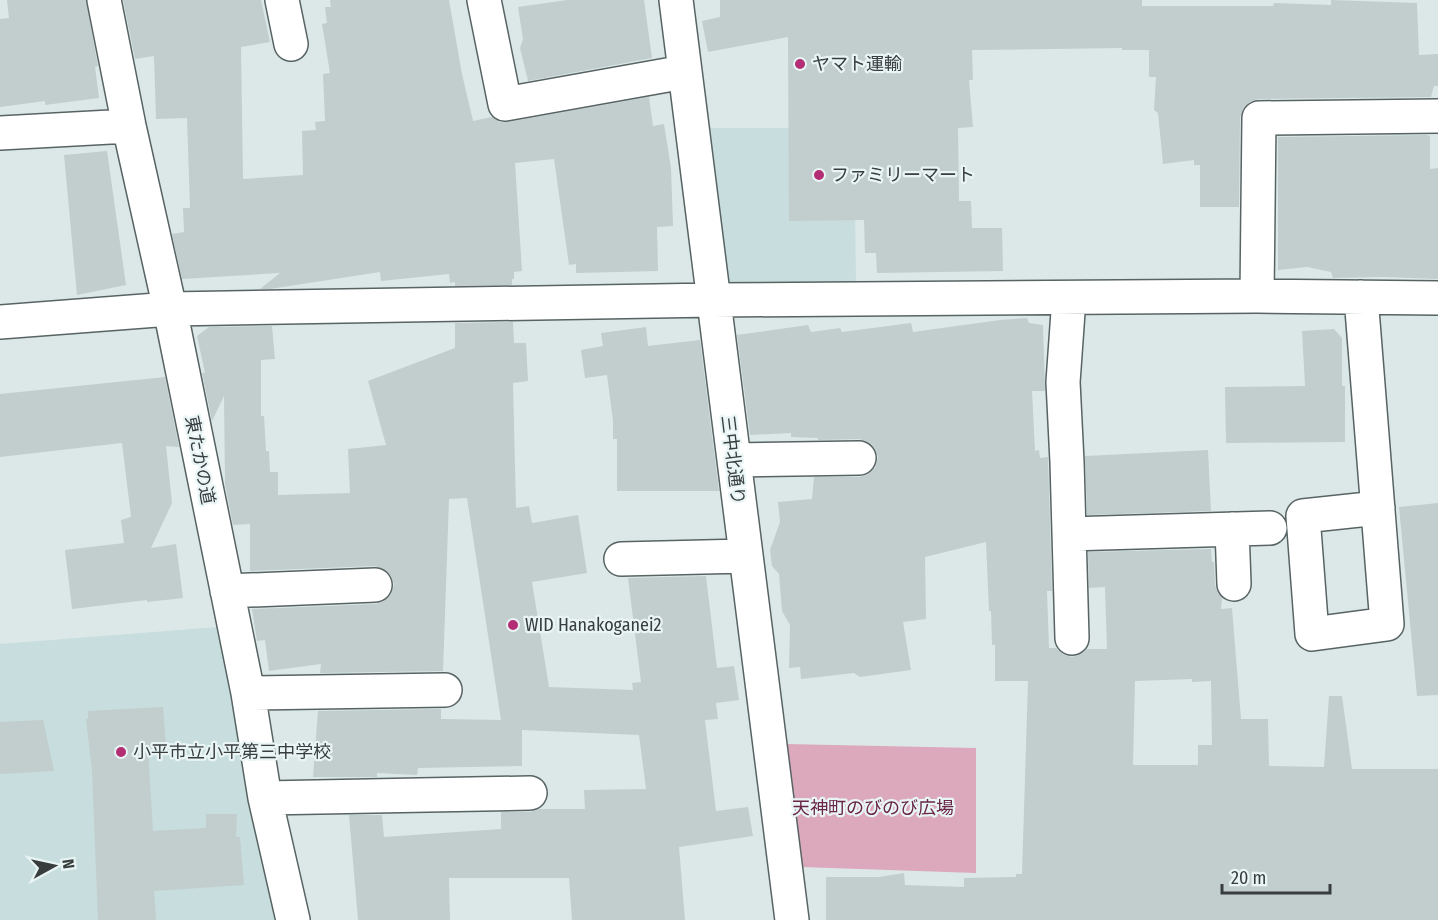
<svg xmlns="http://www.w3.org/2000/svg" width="1438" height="920" font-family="'Fira Sans Condensed','Noto Sans JP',sans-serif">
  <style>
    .built { fill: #c8dddd }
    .green { fill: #dca8bc }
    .building { fill: #c2cdcd; fill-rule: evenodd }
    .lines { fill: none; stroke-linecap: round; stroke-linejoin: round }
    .minor-casing { stroke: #586363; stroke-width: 36 }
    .minor { stroke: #fff; stroke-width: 33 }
    .poi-dot { fill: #b32e73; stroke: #e9f5f5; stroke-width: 2 }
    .labels { text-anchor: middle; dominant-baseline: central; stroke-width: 4.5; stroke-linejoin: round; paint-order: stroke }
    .poi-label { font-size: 18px; fill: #383d3d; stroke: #e9f5f5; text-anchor: start }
    .street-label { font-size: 18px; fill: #383d3d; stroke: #e9f5f5 }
    .park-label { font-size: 18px; fill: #692646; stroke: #e9f5f5 }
  </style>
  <rect width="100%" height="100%" fill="#dce8e8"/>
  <path class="built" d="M 710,128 L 854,128 L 856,285 L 729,283 Z
    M 218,627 L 276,920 L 0,920 L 0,644 Z"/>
  <path class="green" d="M 786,744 L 976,748 L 976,873 L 801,867 Z"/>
  <path class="building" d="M 7,0 L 86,0 L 98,66 L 95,67 L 99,98 L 45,105 L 45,101 L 0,107 L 0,19 L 9,18 Z
    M 123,0 L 261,0 L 270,42 L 241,47 L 243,179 L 303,175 L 302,131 L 316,130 L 315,122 L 325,121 L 323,74 L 330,73 L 322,24 L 327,23 L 325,7 L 331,7 L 330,0 L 449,0 L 462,74 L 473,121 L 492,117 L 499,122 L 508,122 L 649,97 L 653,126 L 664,124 L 671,168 L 673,226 L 657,227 L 658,271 L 576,273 L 576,264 L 569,265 L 554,159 L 515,163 L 522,271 L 514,272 L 514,279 L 512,279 L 512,285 L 455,286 L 455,282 L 450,283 L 449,274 L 381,281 L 380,272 L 270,289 L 260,289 L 280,273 L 182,279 L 172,234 L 184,232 L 183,208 L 190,208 L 187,118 L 156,119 L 154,56 L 135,59 Z
    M 567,0 L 644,0 L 652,58 L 528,81 L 520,48 L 523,39 L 518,7 Z
    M 720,0 L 1142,0 L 1142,6 L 1273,6 L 1274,3 L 1331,5 L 1331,0 L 1417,3 L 1419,55 L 1438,54 L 1438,86 L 1434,86 L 1431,97 L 1259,99 L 1250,102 L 1243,108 L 1240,118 L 1239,207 L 1200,207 L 1200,165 L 1194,165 L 1194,160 L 1163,164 L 1158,113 L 1154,110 L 1156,77 L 1149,77 L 1149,50 L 1122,50 L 1122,48 L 972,50 L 973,80 L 969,80 L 973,127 L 958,128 L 959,201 L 971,201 L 972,228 L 1002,228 L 1003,271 L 877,273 L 876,253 L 865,253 L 864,220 L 789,221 L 788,37 L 708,52 L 702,21 L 720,17 Z
    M 1427,135 L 1430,136 L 1430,169 L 1438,168 L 1438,279 L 1384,277 L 1333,278 L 1331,272 L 1307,267 L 1278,270 L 1278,137 Z
    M 107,151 L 126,285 L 77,295 L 64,155 Z
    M 1027,318 L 1029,323 L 1043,325 L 1045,391 L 1032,391 L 1035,451 L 1039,450 L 1040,458 L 1048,457 L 1052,591 L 1047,591 L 1049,648 L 1056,648 L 1063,654 L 1072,657 L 1081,654 L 1087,649 L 1107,649 L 1105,587 L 1089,588 L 1088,552 L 1211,549 L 1212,562 L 1214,562 L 1215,585 L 1218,593 L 1222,598 L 1221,609 L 1232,608 L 1241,719 L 1268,719 L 1269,766 L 1324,767 L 1329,696 L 1342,696 L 1352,769 L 1438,769 L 1438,920 L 826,920 L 826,877 L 879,877 L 904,873 L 905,885 L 964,887 L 964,878 L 1016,877 L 1016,874 L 1022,874 L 1028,681 L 995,681 L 995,645 L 992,645 L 991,611 L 989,611 L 986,542 L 925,557 L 926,619 L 903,622 L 911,670 L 860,677 L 854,673 L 801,679 L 800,667 L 789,668 L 790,625 L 782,611 L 779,574 L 772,566 L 770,550 L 780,522 L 778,502 L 812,499 L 814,477 L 859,477 L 868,474 L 875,468 L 878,457 L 875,448 L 869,442 L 859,439 L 818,440 L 818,438 L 791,437 L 791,433 L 750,435 L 737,335 L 808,325 L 811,332 L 840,328 L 842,332 L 911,323 L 913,332 L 1000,320 ZM 1192,679 L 1192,682 L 1211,681 L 1212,745 L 1198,745 L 1198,765 L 1133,765 L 1135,681 Z
    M 513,322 L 514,343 L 526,343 L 528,381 L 513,383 L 516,508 L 529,506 L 532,523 L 578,515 L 587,573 L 532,582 L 549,687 L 633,690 L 632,683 L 641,682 L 628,578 L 706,576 L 717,668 L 734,666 L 739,700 L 716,703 L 718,719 L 705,720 L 716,811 L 748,807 L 753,836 L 679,847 L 685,920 L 572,920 L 569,878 L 449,878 L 450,920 L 358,920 L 349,815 L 382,815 L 384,837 L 501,829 L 501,812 L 530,812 L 540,809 L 585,809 L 584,790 L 646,789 L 639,735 L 522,730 L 522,766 L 418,768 L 417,775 L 377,773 L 377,777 L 313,777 L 318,711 L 441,709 L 441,719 L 501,720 L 467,498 L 449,499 L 443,671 L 320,673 L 321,664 L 269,671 L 265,640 L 257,641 L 252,609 L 376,604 L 384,601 L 391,594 L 394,584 L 391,576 L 384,569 L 374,566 L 250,571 L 250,524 L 233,525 L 225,484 L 224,396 L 212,421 L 202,373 L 205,373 L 197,336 L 209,327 L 272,326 L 275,359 L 261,360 L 261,416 L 264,416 L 266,451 L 269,451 L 270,472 L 278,472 L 278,495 L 350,493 L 348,449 L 386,445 L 368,381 L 455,348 L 455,323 Z
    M 646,327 L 648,346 L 700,340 L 719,491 L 617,491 L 617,439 L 613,439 L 613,421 L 607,375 L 585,378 L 581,350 L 603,346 L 601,333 Z
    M 1334,329 L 1342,338 L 1342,386 L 1345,386 L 1345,442 L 1226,443 L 1225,387 L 1305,386 L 1302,331 Z
    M 165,377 L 179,447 L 166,446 L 172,503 L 151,548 L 176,544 L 183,598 L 147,602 L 147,600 L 72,609 L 65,550 L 124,543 L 121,520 L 131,517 L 122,443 L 0,457 L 0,394 Z
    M 1208,450 L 1211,511 L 1087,515 L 1085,456 Z
    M 1438,503 L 1438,695 L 1417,696 L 1399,507 Z
    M 163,707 L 166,747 L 148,749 L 153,831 L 206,828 L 206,814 L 237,814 L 236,837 L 240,837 L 244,885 L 154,891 L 156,920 L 98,920 L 92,770 L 86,719 L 88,719 L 88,711 Z
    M 43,720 L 54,771 L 0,774 L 0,722 Z"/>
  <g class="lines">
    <g class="minor-casing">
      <path id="minor" d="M 104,0 L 129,126 L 170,309 L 248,693 L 265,798 L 293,920
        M 282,0 L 291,44
        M 484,0 L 505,104 L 684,72
        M 676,0 L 792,920
        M 0,133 L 129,126
        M 1257,296 L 1259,118 L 1438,116
        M 1361,297 L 1387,624 L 1312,634 L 1303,516 L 1378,508
        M 1069,298 L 1063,382 L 1067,462 L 1072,638
        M 0,322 L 170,309 L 713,300 L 1257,296 L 1438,298
        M 734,460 L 859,458
        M 1232,529 L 1234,584
        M 1069,534 L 1270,528
        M 621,559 L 745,556
        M 227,591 L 375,585
        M 248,693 L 445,690
        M 265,798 L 530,793"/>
    </g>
    <use href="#minor" class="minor"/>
  </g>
  <g class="poi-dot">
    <circle cx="800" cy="64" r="6"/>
    <circle cx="819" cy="175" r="6"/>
    <circle cx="513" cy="625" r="6"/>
    <circle cx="121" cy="752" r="6"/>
  </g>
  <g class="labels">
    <g class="poi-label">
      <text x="812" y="64">ヤマト運輸</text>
      <text x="831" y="175">ファミリーマート</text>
      <text x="525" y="625">WID Hanakoganei2</text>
      <text x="133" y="752">小平市立小平第三中学校</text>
    </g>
    <g class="street-label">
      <text transform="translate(200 460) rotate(79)">東たかの道</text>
      <text transform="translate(733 460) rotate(83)">三中北通り</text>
    </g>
    <g class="park-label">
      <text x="873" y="808">天神町のびのび広場</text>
    </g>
  </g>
  <g transform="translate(54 866) rotate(82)" stroke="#e9f5f5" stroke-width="4.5" paint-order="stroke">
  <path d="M0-4.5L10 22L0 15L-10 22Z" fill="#383d3d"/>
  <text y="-9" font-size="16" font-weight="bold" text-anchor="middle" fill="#383d3d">N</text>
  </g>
  <path d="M1222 884v9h108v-9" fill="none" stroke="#383d3d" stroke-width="3"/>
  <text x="1231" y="884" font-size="18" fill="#383d3d" stroke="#e9f5f5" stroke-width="4.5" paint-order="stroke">20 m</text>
</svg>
